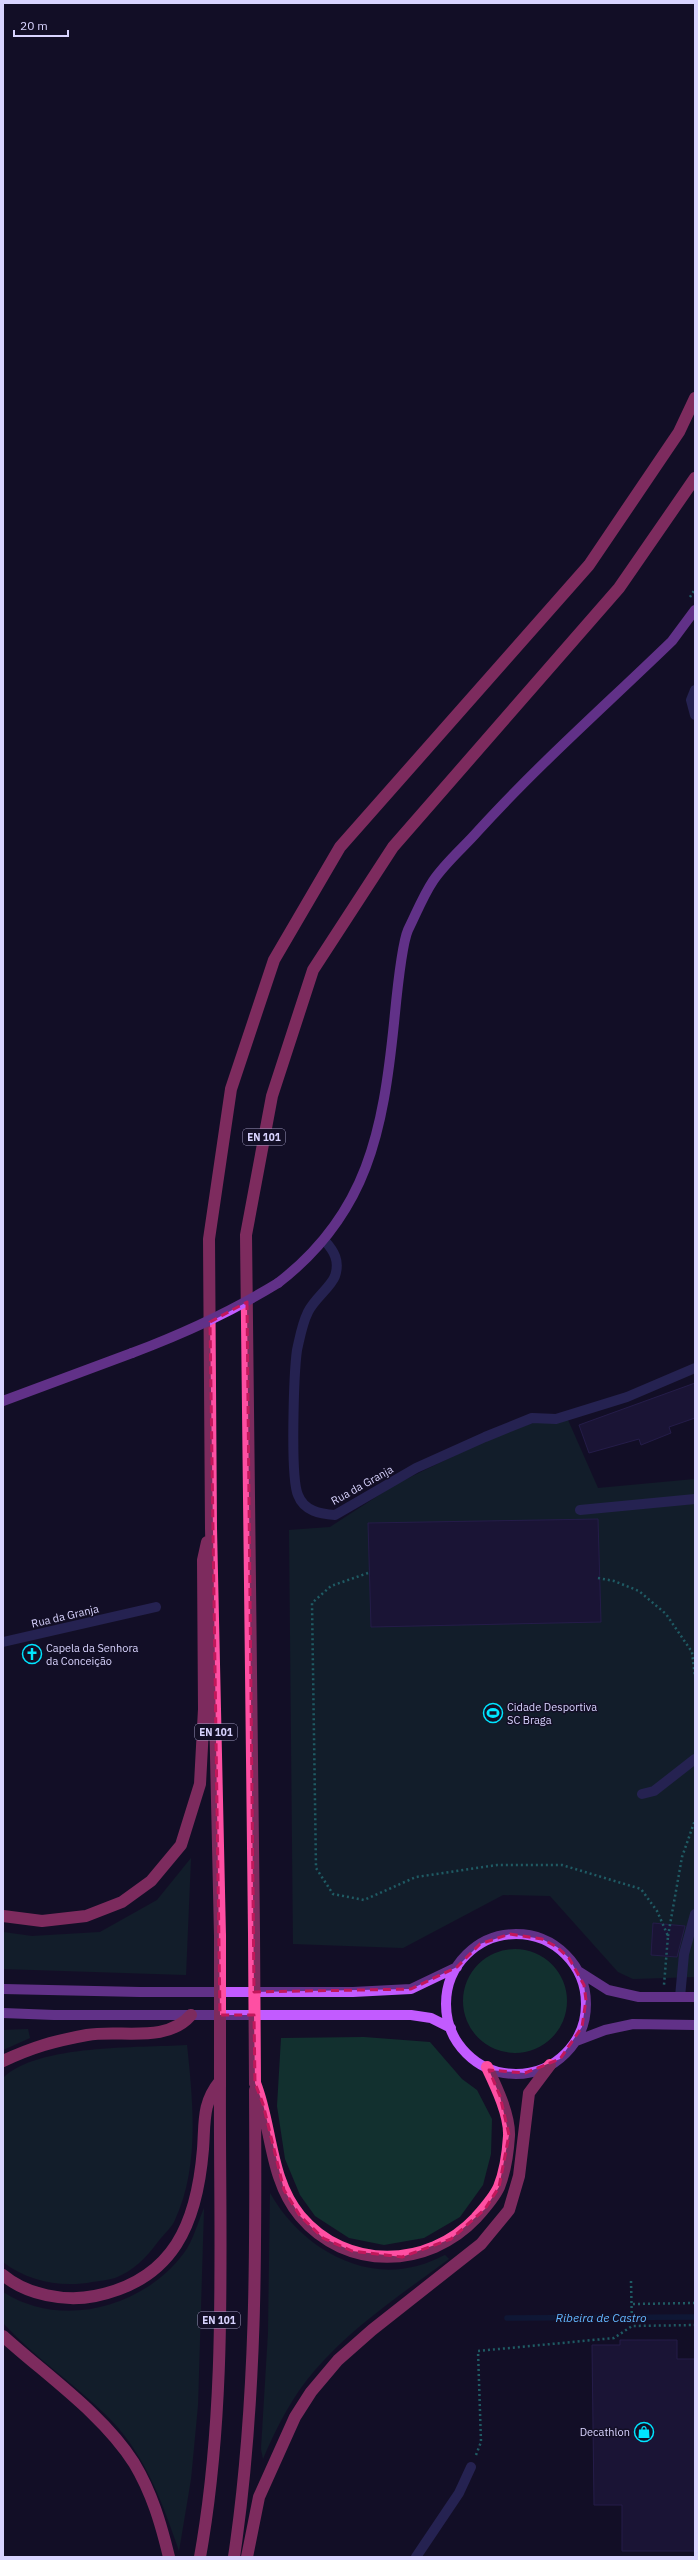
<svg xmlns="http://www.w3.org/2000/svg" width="698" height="2560" font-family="'IBM Plex Sans',sans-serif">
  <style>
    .green { fill: #12302f }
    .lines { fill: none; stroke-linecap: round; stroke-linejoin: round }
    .stream { stroke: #0c2248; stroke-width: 5.5 }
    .building { fill: #241b47; stroke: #3b2d73 }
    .path { stroke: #2fb8b0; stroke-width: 2.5; stroke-dasharray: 2 3; stroke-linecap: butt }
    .minor { stroke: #3d3a85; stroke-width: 10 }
    .major { stroke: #c25bff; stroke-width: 10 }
    .highway { stroke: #ff4fa3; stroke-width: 12 }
    .major-bridge { stroke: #c25bff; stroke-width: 10 }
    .highway-bridge { stroke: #ff4fa3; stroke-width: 12 }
    .marked { fill: none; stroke: #c2185b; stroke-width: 3; stroke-dasharray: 8 5; stroke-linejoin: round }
    .labels { text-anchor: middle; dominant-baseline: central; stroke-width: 3; stroke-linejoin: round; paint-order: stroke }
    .shield { fill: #130f26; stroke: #9e99be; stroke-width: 1 }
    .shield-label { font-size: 10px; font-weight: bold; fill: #d9d4ff }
    .street-label { font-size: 11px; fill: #d9d4ff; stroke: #130f26 }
    .poi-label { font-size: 11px; fill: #d9d4ff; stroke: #130f26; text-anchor: start }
    .water-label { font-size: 12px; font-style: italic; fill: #62b6ff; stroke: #130f26 }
  </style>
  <rect width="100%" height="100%" fill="#130f26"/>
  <path class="green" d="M 568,1420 L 598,1488 L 695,1479 L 695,1977 L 633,1979 L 618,1972 L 550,1896 L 503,1895 L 403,1948 L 293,1944 L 289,1530 L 330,1527 L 396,1484 L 495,1436 L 533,1423 Z
    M 191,1858 L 186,1975 L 3,1969 L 3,1932 L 32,1936 L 100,1932 L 157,1900 Z
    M463 2001a52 52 0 1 1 104 0a52 52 0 1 1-104 0Z
    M 28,2029 L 30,2038 L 3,2050 L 3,2030 Z
    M 364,2037 L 430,2042 L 462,2079 L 477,2090 L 492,2119 L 491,2154 L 483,2185 L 460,2217 L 424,2238 L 384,2245 L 349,2238 L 315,2216 L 300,2195 L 285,2159 L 277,2106 L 281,2038 Z
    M 187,2045 C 193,2102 200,2168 174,2222 C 170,2229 162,2236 157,2243 C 146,2258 133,2271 115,2278 C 108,2280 99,2281 92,2282 C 62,2288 27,2281 3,2262 L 3,2078 C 37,2044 140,2048 187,2045 Z
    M 270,2193 C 298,2243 357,2282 417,2266 C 426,2264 436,2259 445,2255 L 449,2259 C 403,2293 353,2326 315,2370 C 293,2395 276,2428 263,2459 L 261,2449 L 268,2333 Z
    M 204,2208 L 198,2405 L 191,2479 L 179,2551 C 162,2501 144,2451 105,2414 C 72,2382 34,2357 3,2323 L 3,2292 C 62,2330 144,2307 184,2253 C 193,2241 198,2222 204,2208 Z"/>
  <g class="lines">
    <path class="stream" d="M 507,2318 L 695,2317"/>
  </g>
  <path class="building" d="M 695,1383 L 695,1418 L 669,1427 L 671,1433 L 641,1445 L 639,1439 L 589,1453 L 579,1425 Z
    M 598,1519 L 601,1622 L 371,1627 L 368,1523 Z
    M 653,1923 L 685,1926 L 677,1957 L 651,1955 Z
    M 620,2340 L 677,2340 L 677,2359 L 695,2359 L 695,2551 L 622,2551 L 622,2505 L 594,2505 L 592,2345 L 620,2345 Z"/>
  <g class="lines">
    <path class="path" d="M 690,597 L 695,589
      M 368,1573 L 331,1586 L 312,1603 L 316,1868 L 333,1894 L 364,1900 L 416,1877 L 497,1865 L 562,1865 L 641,1889 L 657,1911 L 668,1936 L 664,1985
      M 598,1578 L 614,1581 L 639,1591 L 666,1614 L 692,1652 L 695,1677
      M 668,1936 L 682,1857 L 695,1820
      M 631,2281 L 632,2326
      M 633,2304 L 695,2303
      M 476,2455 L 481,2442 L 478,2351 L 614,2338 L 632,2326 L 695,2325"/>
    <path class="minor" d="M 695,690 L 691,700 L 695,715
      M 325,1241 C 334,1251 340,1261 335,1276 C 331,1287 314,1299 308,1312 C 302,1324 300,1337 297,1350 C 294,1372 290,1477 298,1495 C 304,1511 320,1514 335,1515 L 416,1468 L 485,1437 L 532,1418 L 556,1419 L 627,1397 L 695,1368
      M 580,1510 L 695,1499
      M 3,1642 L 156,1607
      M 642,1794 L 654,1791 L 695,1759
      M 680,1997 L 684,1954 L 695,1914
      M 416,2557 L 459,2493 L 471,2467"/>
    <path class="major" d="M 278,1283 C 368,1214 383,1130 394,1023 C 396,1003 401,946 408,930 C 416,914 423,896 433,881 C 445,863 464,847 478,831 C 539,764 607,704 672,641 L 695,610
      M 3,1401 L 132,1353
      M446 2004a70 70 0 1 1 140 0a70 70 0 1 1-140 0Z
      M 578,1971 L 608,1990 L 639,1997 L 695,1997
      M 3,1989 L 140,1992 L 353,1992 L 411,1989 L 457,1967
      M 3,2013 L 54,2015 L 411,2015 L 431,2018 L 451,2028
      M 576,2041 L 605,2030 L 633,2024 L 695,2025"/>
    <path class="highway" d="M 3,1916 L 42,1921 L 86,1916 L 122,1902 L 151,1881 L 181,1845 L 200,1784 L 204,1709 L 203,1560 L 207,1542
      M 254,1934 L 246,1235 L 272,1096 L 313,970 L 393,847 L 619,588 L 695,478
      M 220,1936 L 211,1528 L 209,1239 L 231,1089 L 274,960 L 340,847 L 589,565 L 679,432 L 695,398
      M 3,2061 C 33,2047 54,2041 87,2035 C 120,2029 166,2044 191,2015
      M 255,2083 C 272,2126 269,2179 300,2216 C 346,2271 428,2269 476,2218 C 484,2209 494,2198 499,2187 C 505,2172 508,2152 509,2136 C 510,2115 496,2086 487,2067
      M 3,2275 C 27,2295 65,2302 95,2296 C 174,2280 197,2223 203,2149 C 205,2122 202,2103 220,2081
      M 3,2336 C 46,2375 103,2414 134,2463 C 152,2493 161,2524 169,2557
      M 200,2557 C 228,2401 219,2239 220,2081
      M 234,2557 C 257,2402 256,2246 255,2090
      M 247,2557 L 259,2497 L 295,2417 L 311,2392 L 338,2360 L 372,2330 L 481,2244 L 509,2210 L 519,2176 L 529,2093 L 550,2065"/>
    <path class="major-bridge" d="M 132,1353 C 185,1333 229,1313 278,1283"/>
    <path class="highway-bridge" d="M 254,1934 L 255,2083
      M 220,1936 L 220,2081"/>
  </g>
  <path d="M0 0H698V2560H0ZM 247,1302 L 254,1992 L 411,1989 L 457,1967 L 480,1944 L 510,1934 L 542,1939 L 557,1947 L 569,1958 L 584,1985 L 586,2000 L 582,2027 L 560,2059 L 525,2073 L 489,2070 L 500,2096 L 509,2135 L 499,2187 L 485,2209 L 451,2239 L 402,2257 L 352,2251 L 323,2238 L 300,2216 L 284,2190 L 263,2104 L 255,2083 L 254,2015 L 220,2015 L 210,1322 Z" fill="#130f26" fill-opacity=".55" fill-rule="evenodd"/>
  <path class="marked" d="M 247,1302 L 254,1992 L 411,1989 L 457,1967 L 480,1944 L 510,1934 L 542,1939 L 557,1947 L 569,1958 L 584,1985 L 586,2000 L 582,2027 L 560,2059 L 525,2073 L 489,2070 L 500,2096 L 509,2135 L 499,2187 L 485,2209 L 451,2239 L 402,2257 L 352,2251 L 323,2238 L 300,2216 L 284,2190 L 263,2104 L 255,2083 L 254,2015 L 220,2015 L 210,1322 Z"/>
  <defs>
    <g id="church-ring" transform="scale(1)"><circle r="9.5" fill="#130f26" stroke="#00e5ff" stroke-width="1.5"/><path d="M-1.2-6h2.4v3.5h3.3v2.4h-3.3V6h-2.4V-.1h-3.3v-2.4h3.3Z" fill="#00e5ff"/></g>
    <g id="stadium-ring" transform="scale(1)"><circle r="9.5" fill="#130f26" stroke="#00e5ff" stroke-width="1.5"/><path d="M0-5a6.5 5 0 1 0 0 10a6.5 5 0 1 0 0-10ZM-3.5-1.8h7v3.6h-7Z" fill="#00e5ff"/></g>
    <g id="shop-ring" transform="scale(1)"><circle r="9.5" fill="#130f26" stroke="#00e5ff" stroke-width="1.5"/><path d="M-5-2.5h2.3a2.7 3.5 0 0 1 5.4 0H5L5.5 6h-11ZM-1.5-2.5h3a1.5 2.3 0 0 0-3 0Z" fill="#00e5ff"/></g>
  </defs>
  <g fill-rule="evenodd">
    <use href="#church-ring" x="32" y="1654"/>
    <use href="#stadium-ring" x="493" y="1713"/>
    <use href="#shop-ring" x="644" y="2432"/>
  </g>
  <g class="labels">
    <g class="shield">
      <rect x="243" y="1129" width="42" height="16" rx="3"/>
      <rect x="195" y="1724" width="42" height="16" rx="3"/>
      <rect x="198" y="2312" width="42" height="16" rx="3"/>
    </g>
    <g class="shield-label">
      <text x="264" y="1137">EN 101</text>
      <text x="216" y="1732">EN 101</text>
      <text x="219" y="2320">EN 101</text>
    </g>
    <g class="street-label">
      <text transform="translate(362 1485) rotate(-29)">Rua da Granja</text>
      <text transform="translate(65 1616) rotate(-13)">Rua da Granja</text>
    </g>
    <g class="poi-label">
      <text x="46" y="1648">Capela da Senhora<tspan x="46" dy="13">da Conceição</tspan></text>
      <text x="507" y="1707">Cidade Desportiva<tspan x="507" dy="13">SC Braga</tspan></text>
      <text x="630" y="2432" text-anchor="end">Decathlon</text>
    </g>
    <g class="water-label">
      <text x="601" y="2317">Ribeira de Castro</text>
    </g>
  </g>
  <rect width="698" height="2560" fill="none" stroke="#d9d4ff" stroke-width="8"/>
  <path d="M14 30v6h54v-6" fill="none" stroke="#d9d4ff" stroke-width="2"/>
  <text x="20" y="30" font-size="12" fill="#d9d4ff" stroke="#130f26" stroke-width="3" paint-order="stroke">20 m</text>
</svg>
